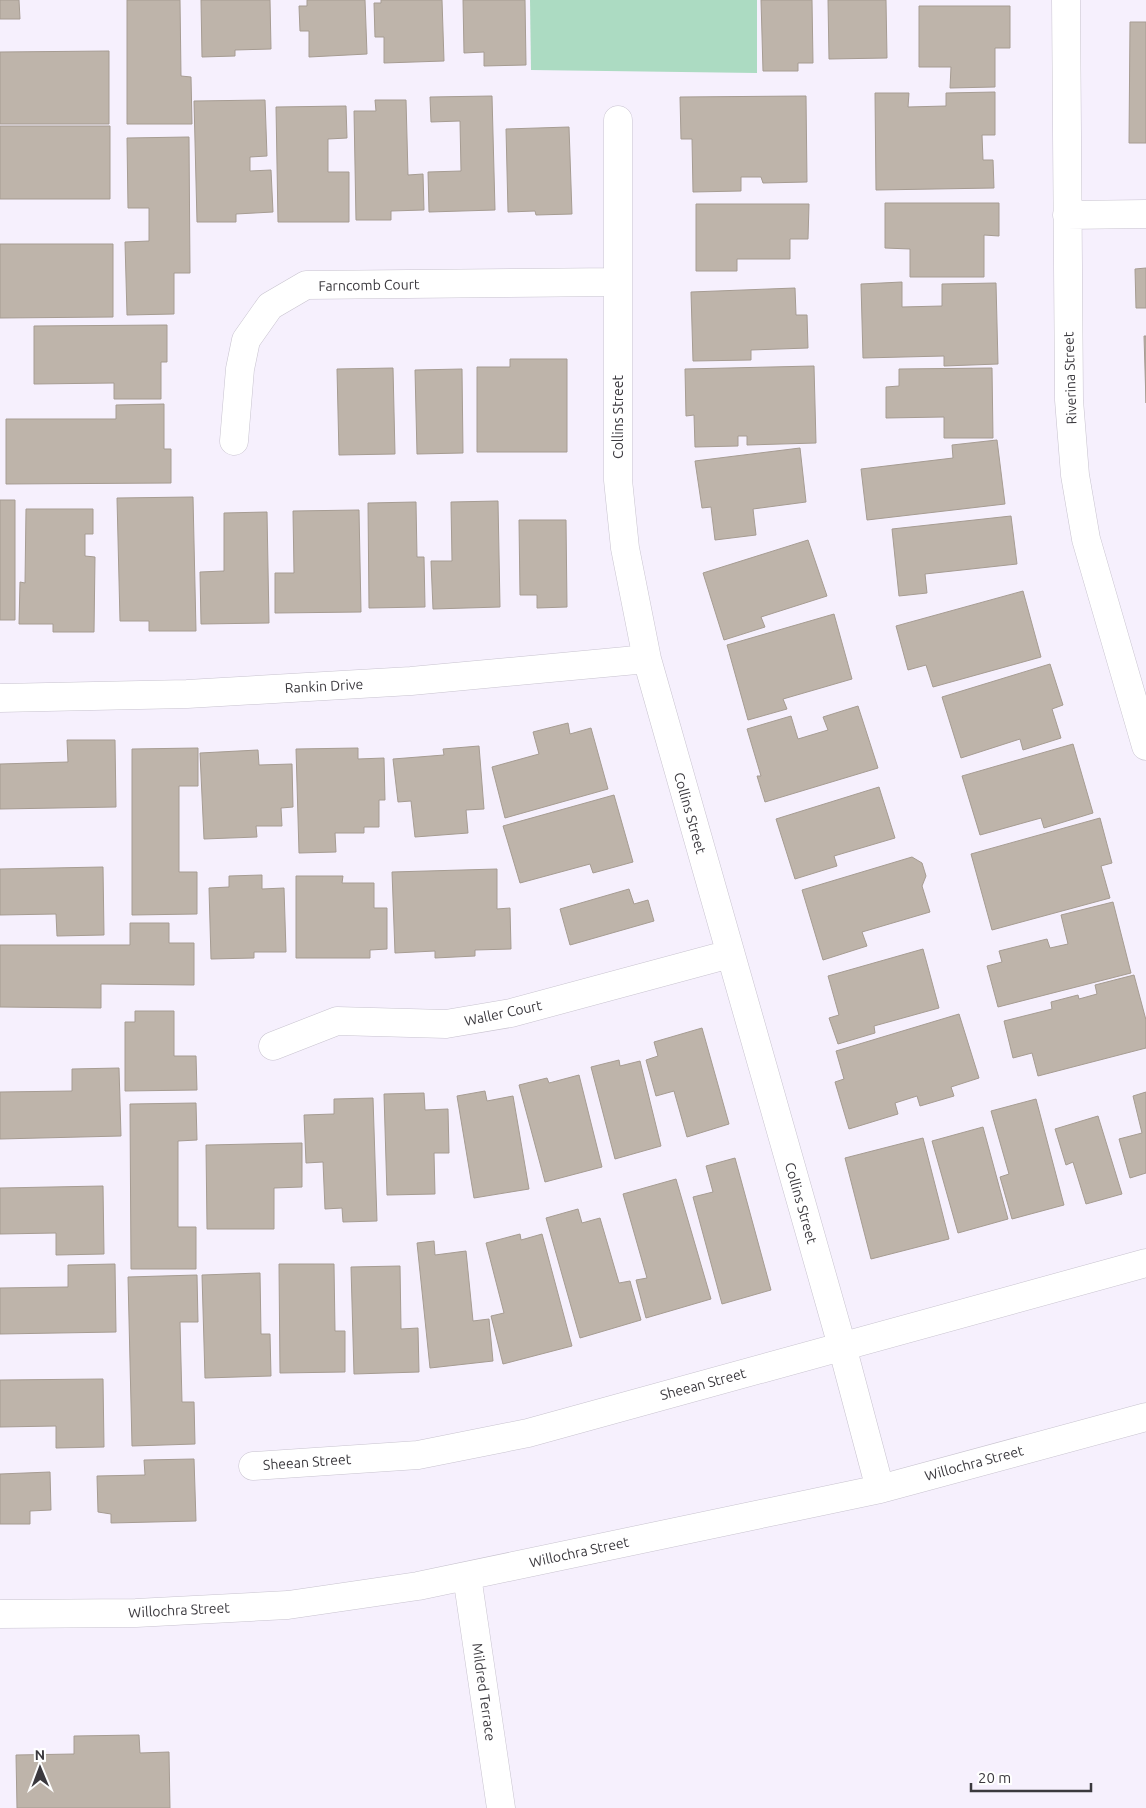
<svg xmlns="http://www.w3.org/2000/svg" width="1146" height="1808" font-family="Ubuntu,sans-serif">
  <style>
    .green { fill: #acdbc2 }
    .building { fill: #beb4aa; stroke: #a69c92 }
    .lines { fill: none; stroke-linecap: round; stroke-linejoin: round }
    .street-casing { stroke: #c8c3cf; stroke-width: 29 }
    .street { stroke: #fff; stroke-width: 28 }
    .labels { text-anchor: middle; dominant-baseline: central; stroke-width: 4; stroke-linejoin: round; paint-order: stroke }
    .street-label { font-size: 14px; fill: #3b393e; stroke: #fff }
  </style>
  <rect width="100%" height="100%" fill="#f6f0fd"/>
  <path class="green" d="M 530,0 L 757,0 L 757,73 L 531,70 Z"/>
  <path class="building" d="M 0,0 L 19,0 L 20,19 L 0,19 Z
    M 127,0 L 180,0 L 181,76 L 191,77 L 192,124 L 127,124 Z
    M 201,0 L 270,0 L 271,49 L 235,50 L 235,56 L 202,57 Z
    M 307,0 L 365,0 L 367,54 L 309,57 L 309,31 L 300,31 L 299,6 L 307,6 Z
    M 381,0 L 442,0 L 444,61 L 384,63 L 384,37 L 375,37 L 374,3 L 381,3 Z
    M 463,0 L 525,0 L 526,65 L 484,66 L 484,52 L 464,53 Z
    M 761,0 L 812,0 L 813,63 L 798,63 L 798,71 L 763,71 Z
    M 828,0 L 886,0 L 887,58 L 829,59 Z
    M 919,6 L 1010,6 L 1010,48 L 995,48 L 995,87 L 950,88 L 951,67 L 919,67 Z
    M 1130,22 L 1146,22 L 1146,143 L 1129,143 Z
    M 109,51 L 109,124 L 0,124 L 0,52 Z
    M 995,92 L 995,135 L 982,135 L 983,160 L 993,160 L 994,188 L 876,190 L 875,93 L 909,93 L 908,107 L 946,106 L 946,93 Z
    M 492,96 L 495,210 L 429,212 L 428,172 L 461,171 L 460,121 L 431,122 L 430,97 Z
    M 806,96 L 807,182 L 763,183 L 761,177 L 741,177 L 741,191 L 693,192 L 692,139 L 681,139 L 680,97 Z
    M 265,100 L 267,156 L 250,157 L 250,171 L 271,170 L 273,212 L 236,214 L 236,222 L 197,222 L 194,101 Z
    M 375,100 L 406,100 L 408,175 L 423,174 L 424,210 L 391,211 L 391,220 L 356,220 L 354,111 L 376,111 Z
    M 346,106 L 347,138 L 328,139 L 328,172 L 349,172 L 349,222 L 278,222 L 276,107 Z
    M 0,126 L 110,126 L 110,199 L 0,199 Z
    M 569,127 L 572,214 L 536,215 L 535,211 L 508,212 L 506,129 Z
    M 189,137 L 190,273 L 174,273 L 174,314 L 127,315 L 125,242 L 149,241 L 149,208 L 128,208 L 127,138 Z
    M 885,203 L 999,203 L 999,236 L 984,235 L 984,277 L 910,277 L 910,249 L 885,248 Z
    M 696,204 L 809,204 L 808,239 L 790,239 L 790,259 L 737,259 L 737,271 L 696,271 Z
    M 0,244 L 113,244 L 113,317 L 0,318 Z
    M 1146,268 L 1146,308 L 1136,308 L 1135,269 Z
    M 902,282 L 902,307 L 942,306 L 942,284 L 996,283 L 998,364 L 944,366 L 944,356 L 863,358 L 861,284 Z
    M 795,288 L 796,315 L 807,315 L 808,348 L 751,350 L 751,360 L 693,361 L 691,292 Z
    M 167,325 L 167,362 L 161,362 L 161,399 L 114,399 L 114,383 L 34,384 L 34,326 Z
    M 1144,336 L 1146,336 L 1146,403 Z
    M 510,359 L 567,359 L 567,452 L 477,452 L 477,367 L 510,367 Z
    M 814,366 L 816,443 L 747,445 L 747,436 L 738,436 L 738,446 L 695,447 L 694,415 L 686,416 L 685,369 Z
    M 393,368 L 395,454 L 339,455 L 337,369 Z
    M 992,368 L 993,438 L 944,438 L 944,417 L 886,418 L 886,387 L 899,386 L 899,369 Z
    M 462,369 L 463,453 L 417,454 L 415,370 Z
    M 164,404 L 164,449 L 171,449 L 171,483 L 6,484 L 6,419 L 116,419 L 116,405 Z
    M 997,440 L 1005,504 L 867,520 L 861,469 L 953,458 L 952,445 Z
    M 800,448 L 806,502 L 753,509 L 756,535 L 715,540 L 711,507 L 702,508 L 695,461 Z
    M 193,497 L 196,631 L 149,631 L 149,621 L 120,621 L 117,498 Z
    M 0,500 L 15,500 L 15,620 L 0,620 Z
    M 498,501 L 500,607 L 433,609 L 431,561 L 452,561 L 451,502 Z
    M 416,502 L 417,557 L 424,557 L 425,607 L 369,608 L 368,503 Z
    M 26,509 L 93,509 L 93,534 L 85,534 L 85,556 L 95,557 L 94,632 L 53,632 L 53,624 L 19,624 L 20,582 L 25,583 Z
    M 359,510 L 361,612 L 275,613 L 275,573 L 294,573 L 293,511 Z
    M 267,512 L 269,623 L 201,624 L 200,572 L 224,571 L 224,513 Z
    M 1011,516 L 1017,564 L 925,574 L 927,593 L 899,596 L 892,529 Z
    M 519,520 L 566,520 L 567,607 L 537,608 L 537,595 L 520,595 Z
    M 808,540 L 827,596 L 761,617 L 765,627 L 724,640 L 703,573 Z
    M 1023,591 L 1041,657 L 933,687 L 926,665 L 908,670 L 896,626 Z
    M 834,614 L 852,679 L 783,699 L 787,709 L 748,720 L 727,645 Z
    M 1050,664 L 1063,705 L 1052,709 L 1061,738 L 1023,750 L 1020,739 L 961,758 L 942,697 Z
    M 858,706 L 878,768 L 765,802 L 757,776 L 761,776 L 747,729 L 791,716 L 798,739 L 828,730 L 823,717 Z
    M 568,723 L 570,734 L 591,728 L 608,789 L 505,818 L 492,767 L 539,754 L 533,732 Z
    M 67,740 L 115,740 L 116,807 L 0,809 L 0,764 L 68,762 Z
    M 1073,744 L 1093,813 L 1044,828 L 1041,818 L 980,835 L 962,776 Z
    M 479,746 L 484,809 L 466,810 L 468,833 L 415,837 L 411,801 L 398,802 L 393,759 L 444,755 L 443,749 Z
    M 198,748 L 198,786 L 179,786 L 179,872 L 197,872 L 197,914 L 132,915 L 132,749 Z
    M 358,748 L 358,759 L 384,758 L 385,800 L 379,800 L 379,827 L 364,827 L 364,833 L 335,833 L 336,852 L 299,853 L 296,749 Z
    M 258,750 L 259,765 L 292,764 L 293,807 L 281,808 L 282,826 L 256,826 L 257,837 L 204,839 L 200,753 Z
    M 879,787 L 895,838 L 834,856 L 837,866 L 795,879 L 776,819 Z
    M 614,795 L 633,862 L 593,873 L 590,864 L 520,883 L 503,826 Z
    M 1100,818 L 1112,863 L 1101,866 L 1110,898 L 992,930 L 971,854 Z
    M 912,857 L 922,863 L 926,876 L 922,886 L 930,912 L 862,932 L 867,946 L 823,960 L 802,890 Z
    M 103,867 L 104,935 L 57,936 L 56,914 L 0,915 L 0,869 Z
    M 497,869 L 497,909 L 510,908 L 511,949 L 475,950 L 475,956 L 435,958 L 435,951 L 395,953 L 392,872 Z
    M 262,875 L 262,889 L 284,888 L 286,952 L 254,952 L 254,958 L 211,959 L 209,888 L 229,887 L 229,876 Z
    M 296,876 L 343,876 L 342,883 L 374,883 L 374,908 L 387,908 L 387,949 L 370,950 L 370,958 L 296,958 Z
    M 629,889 L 634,904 L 648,900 L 654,921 L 570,945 L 560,909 Z
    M 1113,902 L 1131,973 L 998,1007 L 987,966 L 1002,962 L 999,951 L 1047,939 L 1050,948 L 1068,944 L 1061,915 Z
    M 130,923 L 169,923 L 169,943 L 194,943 L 194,985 L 101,984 L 101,1008 L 0,1007 L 0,945 L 130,945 Z
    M 923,949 L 939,1008 L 874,1026 L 875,1033 L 838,1044 L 829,1018 L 839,1015 L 828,976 Z
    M 1134,975 L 1146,1020 L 1146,1048 L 1038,1076 L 1032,1053 L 1013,1058 L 1004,1021 L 1052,1009 L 1051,1002 L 1078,995 L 1079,999 L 1097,994 L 1095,985 Z
    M 135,1011 L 174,1011 L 174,1056 L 196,1056 L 197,1090 L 125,1091 L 125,1022 L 135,1022 Z
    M 959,1014 L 979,1078 L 951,1087 L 954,1096 L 920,1106 L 917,1096 L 895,1103 L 898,1114 L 849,1129 L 835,1082 L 844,1079 L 836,1051 Z
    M 702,1028 L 729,1124 L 687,1137 L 674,1091 L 656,1096 L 646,1060 L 658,1056 L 654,1042 Z
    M 619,1060 L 620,1066 L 640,1061 L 661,1146 L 615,1159 L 591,1067 Z
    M 119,1068 L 121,1136 L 0,1139 L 0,1092 L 72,1091 L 72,1069 Z
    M 579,1075 L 602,1167 L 545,1182 L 519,1085 L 547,1078 L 549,1083 Z
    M 485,1091 L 487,1101 L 513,1096 L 529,1189 L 474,1198 L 457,1096 Z
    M 1146,1092 L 1146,1173 L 1130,1178 L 1119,1139 L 1142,1133 L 1133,1096 Z
    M 424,1093 L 425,1110 L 448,1109 L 449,1153 L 434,1153 L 435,1194 L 387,1195 L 384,1094 Z
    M 373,1098 L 377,1221 L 343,1222 L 342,1208 L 325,1209 L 323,1162 L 306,1163 L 304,1115 L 334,1114 L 334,1099 Z
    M 1036,1099 L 1064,1205 L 1012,1219 L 1000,1177 L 1009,1174 L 991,1111 Z
    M 196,1103 L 197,1140 L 178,1141 L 178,1227 L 196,1227 L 196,1269 L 131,1269 L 130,1104 Z
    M 1098,1116 L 1122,1194 L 1086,1204 L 1073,1162 L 1066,1165 L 1055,1129 Z
    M 983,1127 L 1008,1219 L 958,1233 L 932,1141 Z
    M 923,1138 L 949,1239 L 871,1259 L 845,1158 Z
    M 302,1143 L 302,1187 L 274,1188 L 274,1229 L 207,1229 L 206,1145 Z
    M 735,1158 L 771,1290 L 722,1304 L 693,1197 L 713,1192 L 706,1166 Z
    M 676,1179 L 711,1299 L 646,1318 L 636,1280 L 647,1278 L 623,1194 Z
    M 103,1186 L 104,1254 L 56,1255 L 56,1233 L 0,1234 L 0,1188 Z
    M 578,1209 L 582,1223 L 600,1218 L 619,1283 L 630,1281 L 641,1320 L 580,1338 L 546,1218 Z
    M 520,1234 L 521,1240 L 542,1234 L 572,1346 L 503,1364 L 491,1316 L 504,1313 L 486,1243 Z
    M 434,1241 L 435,1255 L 466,1251 L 473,1321 L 489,1319 L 493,1361 L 430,1368 L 417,1243 Z
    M 115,1264 L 116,1332 L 0,1334 L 0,1288 L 68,1287 L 68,1265 Z
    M 279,1264 L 334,1264 L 335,1331 L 345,1331 L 345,1372 L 280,1373 Z
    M 400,1266 L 401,1329 L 418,1328 L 419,1372 L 354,1374 L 351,1267 Z
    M 260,1273 L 261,1334 L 270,1334 L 271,1376 L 205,1378 L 202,1275 Z
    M 197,1275 L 198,1322 L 180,1322 L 182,1402 L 194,1402 L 195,1444 L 132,1446 L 128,1277 Z
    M 103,1379 L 104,1447 L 56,1448 L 56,1426 L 0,1427 L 0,1380 Z
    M 194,1459 L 196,1521 L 111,1523 L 111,1514 L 98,1512 L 97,1476 L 145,1475 L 144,1460 Z
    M 50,1472 L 51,1510 L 30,1511 L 30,1524 L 0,1524 L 0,1474 Z
    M 139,1735 L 140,1753 L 169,1752 L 170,1808 L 17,1808 L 16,1755 L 74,1754 L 74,1736 Z"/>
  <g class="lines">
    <g class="street-casing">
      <path id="street" d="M 1066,0 L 1069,400 L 1075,475 L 1086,539 L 1146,746
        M 618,120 L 618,480 L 625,548 L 647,659 L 842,1346 L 880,1489
        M 1067,215 L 1146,214
        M 234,441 L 240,369 L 246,340 L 270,306 L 306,285 L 617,282
        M 0,698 L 187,694 L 411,681 L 647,659
        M 273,1046 L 337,1021 L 446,1024 L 511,1013 L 730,954
        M 253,1466 L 418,1455 L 528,1433 L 1146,1263
        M 467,1576 L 501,1808
        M 0,1614 L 136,1613 L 288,1605 L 418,1586 L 880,1489 L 1146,1417"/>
    </g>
    <use href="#street" class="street"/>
  </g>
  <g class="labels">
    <g class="street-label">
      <text transform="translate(369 285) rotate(-1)">Farncomb Court</text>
      <text transform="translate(1070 378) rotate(-92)">Riverina Street</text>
      <text transform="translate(618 417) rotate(-90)">Collins Street</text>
      <text transform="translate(324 686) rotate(-3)">Rankin Drive</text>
      <text transform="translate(690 813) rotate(74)">Collins Street</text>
      <text transform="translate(503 1013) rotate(-12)">Waller Court</text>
      <text transform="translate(801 1203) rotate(74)">Collins Street</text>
      <text transform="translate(703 1384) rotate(-15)">Sheean Street</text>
      <text transform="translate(307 1462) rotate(-4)">Sheean Street</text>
      <text transform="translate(974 1463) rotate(-15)">Willochra Street</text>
      <text transform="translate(579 1552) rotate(-12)">Willochra Street</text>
      <text transform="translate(179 1610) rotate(-3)">Willochra Street</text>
      <text transform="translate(484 1692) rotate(82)">Mildred Terrace</text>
    </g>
  </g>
  <g transform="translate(40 1768) rotate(359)" stroke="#ffffff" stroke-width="4" paint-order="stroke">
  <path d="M0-4L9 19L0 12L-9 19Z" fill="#3b393e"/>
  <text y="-8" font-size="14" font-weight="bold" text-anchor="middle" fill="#3b393e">N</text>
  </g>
  <path d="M971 1783v8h120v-8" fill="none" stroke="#3b393e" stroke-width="2.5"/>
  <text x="978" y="1783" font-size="15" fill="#3b393e" stroke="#ffffff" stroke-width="4" paint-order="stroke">20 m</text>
</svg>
